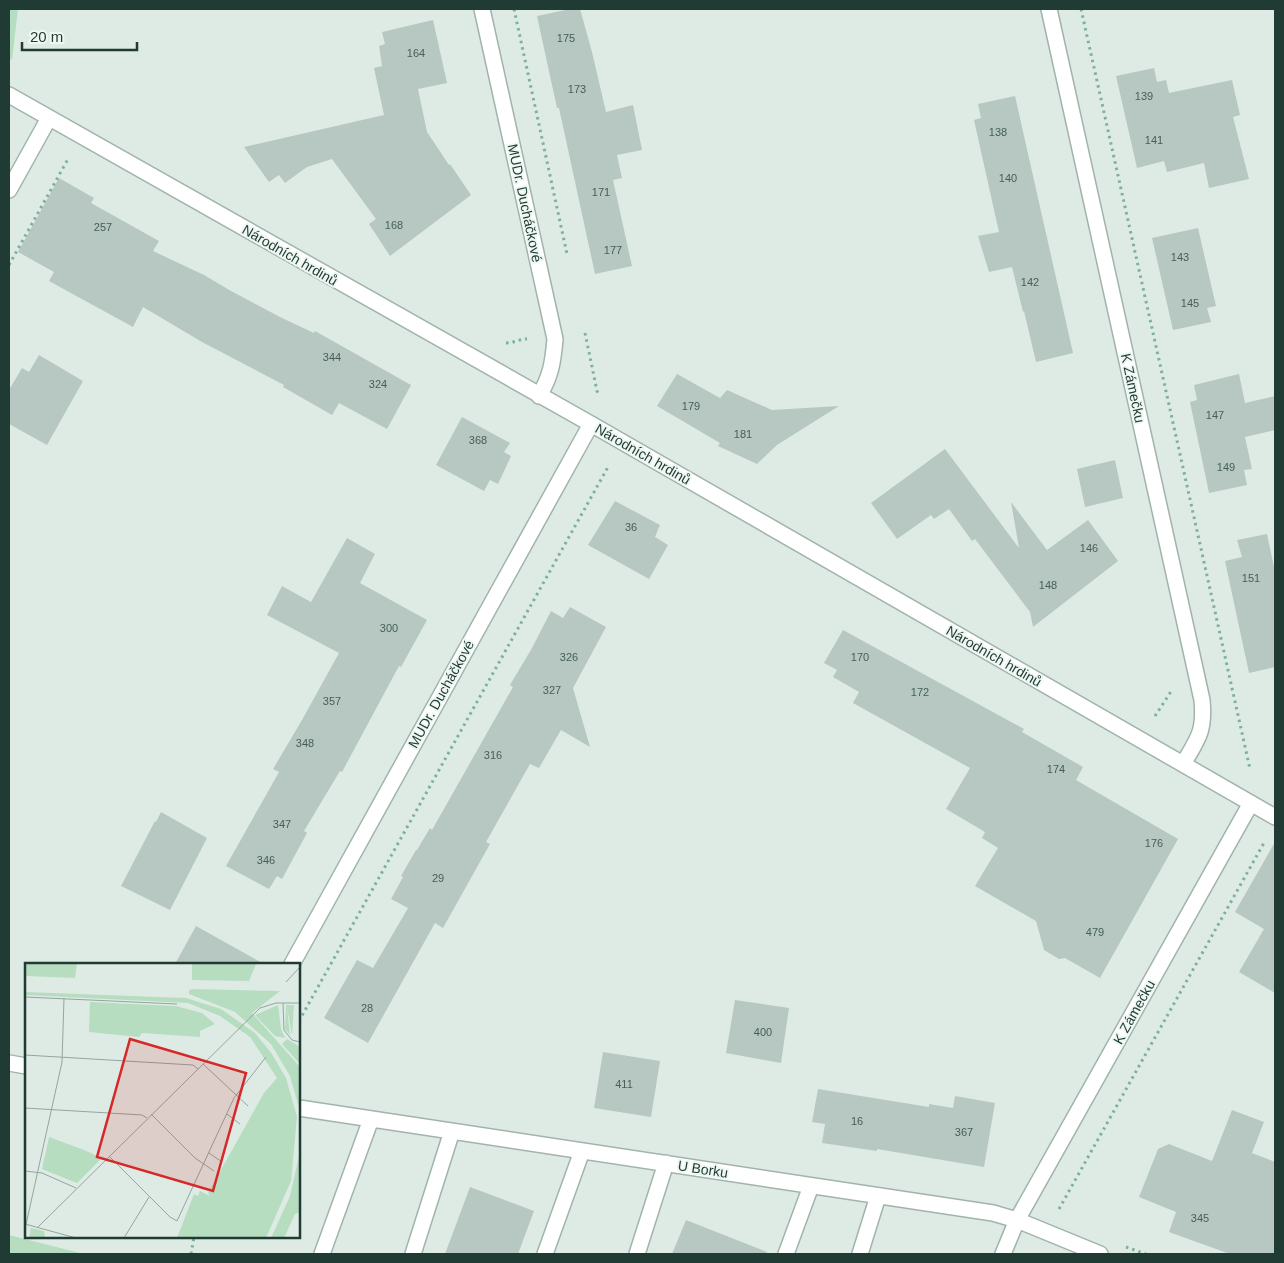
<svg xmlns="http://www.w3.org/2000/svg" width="1284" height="1263" font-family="Arial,sans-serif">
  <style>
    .green { fill: #b6ddbf }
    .building { fill: #b6c8c1 }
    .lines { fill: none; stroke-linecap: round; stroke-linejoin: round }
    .street-casing { stroke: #a1b3ac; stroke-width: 18 }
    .path { stroke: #7db09f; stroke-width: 3; stroke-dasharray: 2.5 4; stroke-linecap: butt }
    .street { stroke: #fff; stroke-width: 15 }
    .labels { text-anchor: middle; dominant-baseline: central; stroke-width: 4; stroke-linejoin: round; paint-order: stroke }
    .number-label { font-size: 11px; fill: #455e56 }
    .street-label { font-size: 14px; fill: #1f3b33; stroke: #eff7f3 }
    .inset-road { fill: none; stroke: #92a59e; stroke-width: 1 }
    .view { fill: #d62828; fill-opacity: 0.15; stroke: #d62828; stroke-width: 2.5 }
    .inset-edge { fill: none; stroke: #1f3b33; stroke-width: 2.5 }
  </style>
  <rect width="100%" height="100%" fill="#deebe5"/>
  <path class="green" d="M 9,9 L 18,9 L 12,60 L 9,58 Z
    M 9,1235 L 84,1254 L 9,1254 Z"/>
  <path class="building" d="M 570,9 L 580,9 L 592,52 L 606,112 L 633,105 L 642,150 L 617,155 L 622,178 L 613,180 L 632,266 L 595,274 L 559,108 L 557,108 L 537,16 Z
    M 433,20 L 447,83 L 418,89 L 427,132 L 449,165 L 450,164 L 471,195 L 390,256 L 369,224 L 376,219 L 332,159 L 307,167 L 285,183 L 279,175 L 269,182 L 244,147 L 384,115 L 374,68 L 382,66 L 379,46 L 385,44 L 382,32 Z
    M 1154,68 L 1157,82 L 1166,80 L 1169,93 L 1232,80 L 1240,115 L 1233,117 L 1249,179 L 1209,188 L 1204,163 L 1167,172 L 1164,161 L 1137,168 L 1116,76 Z
    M 1015,96 L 1073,353 L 1036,362 L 1024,311 L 1023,312 L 1012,267 L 989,272 L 978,236 L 999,232 L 974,120 L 981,118 L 978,104 Z
    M 59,178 L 94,198 L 91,203 L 159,241 L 153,251 L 204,275 L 231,291 L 282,318 L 314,333 L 315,331 L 411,385 L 387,429 L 339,403 L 332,415 L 283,387 L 284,385 L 202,342 L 143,307 L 133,327 L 49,281 L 54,272 L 18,252 Z
    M 1198,228 L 1216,306 L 1207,308 L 1211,322 L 1173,330 L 1152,238 Z
    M 39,355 L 83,381 L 47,445 L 9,424 L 9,390 L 22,368 L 29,372 Z
    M 677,374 L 720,398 L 727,390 L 772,410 L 839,406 L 777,445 L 757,464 L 718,446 L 720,443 L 657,406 Z
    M 1239,374 L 1245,403 L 1275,396 L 1275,430 L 1245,437 L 1252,469 L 1244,470 L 1247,485 L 1209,493 L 1190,402 L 1197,400 L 1194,385 Z
    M 462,417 L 510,443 L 504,452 L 511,456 L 498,484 L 490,480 L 484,491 L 436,465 Z
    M 945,449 L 1019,548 L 1011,502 L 1047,550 L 1088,520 L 1118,561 L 1033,627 L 1030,612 L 975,539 L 972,541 L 949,509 L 934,519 L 931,515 L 897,539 L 871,503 Z
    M 1115,460 L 1123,498 L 1085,507 L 1077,469 Z
    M 615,501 L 660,525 L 655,537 L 668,545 L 649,579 L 588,545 Z
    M 1267,534 L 1275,572 L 1275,667 L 1249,673 L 1225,561 L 1242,557 L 1237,540 Z
    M 347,538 L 375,554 L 360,583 L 427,620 L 401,667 L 399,666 L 342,772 L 340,771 L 304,831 L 307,833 L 282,879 L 277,876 L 269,889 L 226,866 L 279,772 L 273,769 L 302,720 L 339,653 L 267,615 L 282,586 L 311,602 Z
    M 570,607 L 606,627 L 573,688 L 590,747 L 561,730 L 539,768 L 530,764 L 486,842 L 490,844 L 443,928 L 435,923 L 368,1043 L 324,1018 L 357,960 L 373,968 L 408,908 L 391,899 L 403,877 L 401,876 L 416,850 L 417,850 L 430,828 L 432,830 L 513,687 L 510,685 L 532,648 L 551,611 L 563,618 Z
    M 843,630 L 1024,729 L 1022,732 L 1083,767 L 1076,780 L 1178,839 L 1100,978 L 1065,958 L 1059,959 L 1044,950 L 1036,921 L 975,886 L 998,848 L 982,838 L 985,832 L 946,809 L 970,768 L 853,703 L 859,692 L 833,677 L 837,670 L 824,663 Z
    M 161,812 L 207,838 L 170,910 L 121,886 L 155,821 L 156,822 Z
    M 1275,842 L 1275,993 L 1239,972 L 1264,929 L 1235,912 Z
    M 196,926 L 264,964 L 175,964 Z
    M 735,1000 L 789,1008 L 781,1063 L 726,1053 Z
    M 603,1052 L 660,1061 L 651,1117 L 594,1108 Z
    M 818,1089 L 929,1107 L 929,1104 L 953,1108 L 955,1096 L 995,1103 L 984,1167 L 877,1149 L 877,1151 L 822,1143 L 825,1124 L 812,1122 Z
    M 1232,1110 L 1264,1122 L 1252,1153 L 1275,1162 L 1275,1254 L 1230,1254 L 1169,1232 L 1176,1212 L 1139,1197 L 1158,1149 L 1169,1144 L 1212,1161 Z
    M 470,1187 L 534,1211 L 518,1254 L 445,1254 Z
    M 686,1220 L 767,1252 L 766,1254 L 672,1254 Z"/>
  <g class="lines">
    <g class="street-casing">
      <path id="street" d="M 482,9 L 555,339 C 553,362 551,376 539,396
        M 1049,9 L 1202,700 C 1205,731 1198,739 1183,764
        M 9,95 L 591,424 L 1275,817
        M 9,190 L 49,118
        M 292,964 L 591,424
        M 9,1063 L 26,1066
        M 299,1108 L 993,1213 L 1017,1220 L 1100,1254
        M 322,1254 L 371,1119
        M 413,1254 L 452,1131
        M 545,1254 L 582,1151
        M 637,1254 L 666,1163
        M 786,1254 L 811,1186
        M 860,1254 L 878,1196
        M 1003,1254 L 1017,1220 L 1251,803"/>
    </g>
    <path class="path" d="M 514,9 L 567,254
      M 1081,9 L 1250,769
      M 9,265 L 68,159
      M 585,333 L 597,391 L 599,395
      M 506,343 C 514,343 519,339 527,339
      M 1155,716 L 1172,690
      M 299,1021 L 608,467
      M 1059,1209 L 1265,841
      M 1126,1247 L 1146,1254
      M 191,1254 L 194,1237"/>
    <use href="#street" class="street"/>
  </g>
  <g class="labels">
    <g class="number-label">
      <text x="566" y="38">175</text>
      <text x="416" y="53">164</text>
      <text x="577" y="89">173</text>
      <text x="1144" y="96">139</text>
      <text x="998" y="132">138</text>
      <text x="1154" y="140">141</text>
      <text x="1008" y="178">140</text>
      <text x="601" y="192">171</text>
      <text x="394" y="225">168</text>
      <text x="103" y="227">257</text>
      <text x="613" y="250">177</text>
      <text x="1180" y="257">143</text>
      <text x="1030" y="282">142</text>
      <text x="1190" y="303">145</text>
      <text x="332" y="357">344</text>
      <text x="378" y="384">324</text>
      <text x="691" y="406">179</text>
      <text x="1215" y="415">147</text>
      <text x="743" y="434">181</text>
      <text x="478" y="440">368</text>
      <text x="1226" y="467">149</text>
      <text x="631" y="527">36</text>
      <text x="1089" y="548">146</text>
      <text x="1251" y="578">151</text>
      <text x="1048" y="585">148</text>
      <text x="389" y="628">300</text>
      <text x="569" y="657">326</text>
      <text x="860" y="657">170</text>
      <text x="552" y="690">327</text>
      <text x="920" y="692">172</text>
      <text x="332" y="701">357</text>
      <text x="305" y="743">348</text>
      <text x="493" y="755">316</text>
      <text x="1056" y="769">174</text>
      <text x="282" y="824">347</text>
      <text x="1154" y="843">176</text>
      <text x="266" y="860">346</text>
      <text x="438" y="878">29</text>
      <text x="1095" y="932">479</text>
      <text x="367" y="1008">28</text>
      <text x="763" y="1032">400</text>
      <text x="624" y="1084">411</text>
      <text x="857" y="1121">16</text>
      <text x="964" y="1132">367</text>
      <text x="1200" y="1218">345</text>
    </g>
    <g class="street-label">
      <text transform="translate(525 203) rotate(78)">MUDr. Ducháčkové</text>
      <text transform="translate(290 255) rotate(30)">Národních hrdinů</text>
      <text transform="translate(1133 388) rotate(78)">K Zámečku</text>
      <text transform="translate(643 454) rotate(30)">Národních hrdinů</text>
      <text transform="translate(994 656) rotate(30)">Národních hrdinů</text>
      <text transform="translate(441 694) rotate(-61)">MUDr. Ducháčkové</text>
      <text transform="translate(1134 1012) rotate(-61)">K Zámečku</text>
      <text transform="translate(703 1169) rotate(9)">U Borku</text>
    </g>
  </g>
  <g transform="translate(25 963)">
    <rect width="275" height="275" fill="#deebe5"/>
    <path d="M 0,0 L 52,0 L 50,15 L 0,13 ZM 167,0 L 229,0 L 231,1 L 224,18 L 167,17 ZM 168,26 L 255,28 L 227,50 L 275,104 L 275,148 L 265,113 L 246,81 L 210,49 L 164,31 L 164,27 ZM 0,29 L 161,35 L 196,46 L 230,70 L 247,91 L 261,115 L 272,154 L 266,218 L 241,275 L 152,275 L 169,231 L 173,233 L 175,228 L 185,233 L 183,230 L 239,130 L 252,115 L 225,74 L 195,53 L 163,40 L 0,32 ZM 65,39 L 151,43 L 177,50 L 190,61 L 175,68 L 175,74 L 117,70 L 114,74 L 64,69 ZM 253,42 L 256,66 L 260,75 L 250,73 L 230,52 ZM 261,42 L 269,42 L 267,72 L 262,44 L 265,72 L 260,66 ZM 262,76 L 275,84 L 275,101 L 257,81 ZM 24,174 L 59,187 L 77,195 L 52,220 L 17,206 ZM 275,189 L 275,249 L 270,251 L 259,275 L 246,275 L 265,233 ZM 6,265 L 19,268 L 20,275 L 4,275 Z" fill="#b6ddbf"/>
    <path class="inset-road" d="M 261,19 L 275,4M 0,34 L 152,41M 258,40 L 259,67 L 267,77 L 275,79M 0,92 L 168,102 L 173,106M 178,101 L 223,143M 0,145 L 117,152 L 122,155M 126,151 L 170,195 L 189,208M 202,151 L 215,161M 184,190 L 197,199M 84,193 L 145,254 L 152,258 L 209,135 L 241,94M 0,208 L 17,210 L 51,225M 0,261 L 51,275M 13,264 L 235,45 L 251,40 L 275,40M 0,266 L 37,99 L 39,35M 99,275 L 124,234"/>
    <path class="view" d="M 105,76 L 221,110 L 188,228 L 72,194 Z"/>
    <rect width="275" height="275" class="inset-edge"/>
  </g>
  <rect width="1284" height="1263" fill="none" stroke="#1f3b33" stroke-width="20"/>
  <path d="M22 42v8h115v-8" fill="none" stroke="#1f3b33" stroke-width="2.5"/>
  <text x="30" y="42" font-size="15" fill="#1f3b33" stroke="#eff7f3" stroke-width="4" paint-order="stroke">20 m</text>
</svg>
